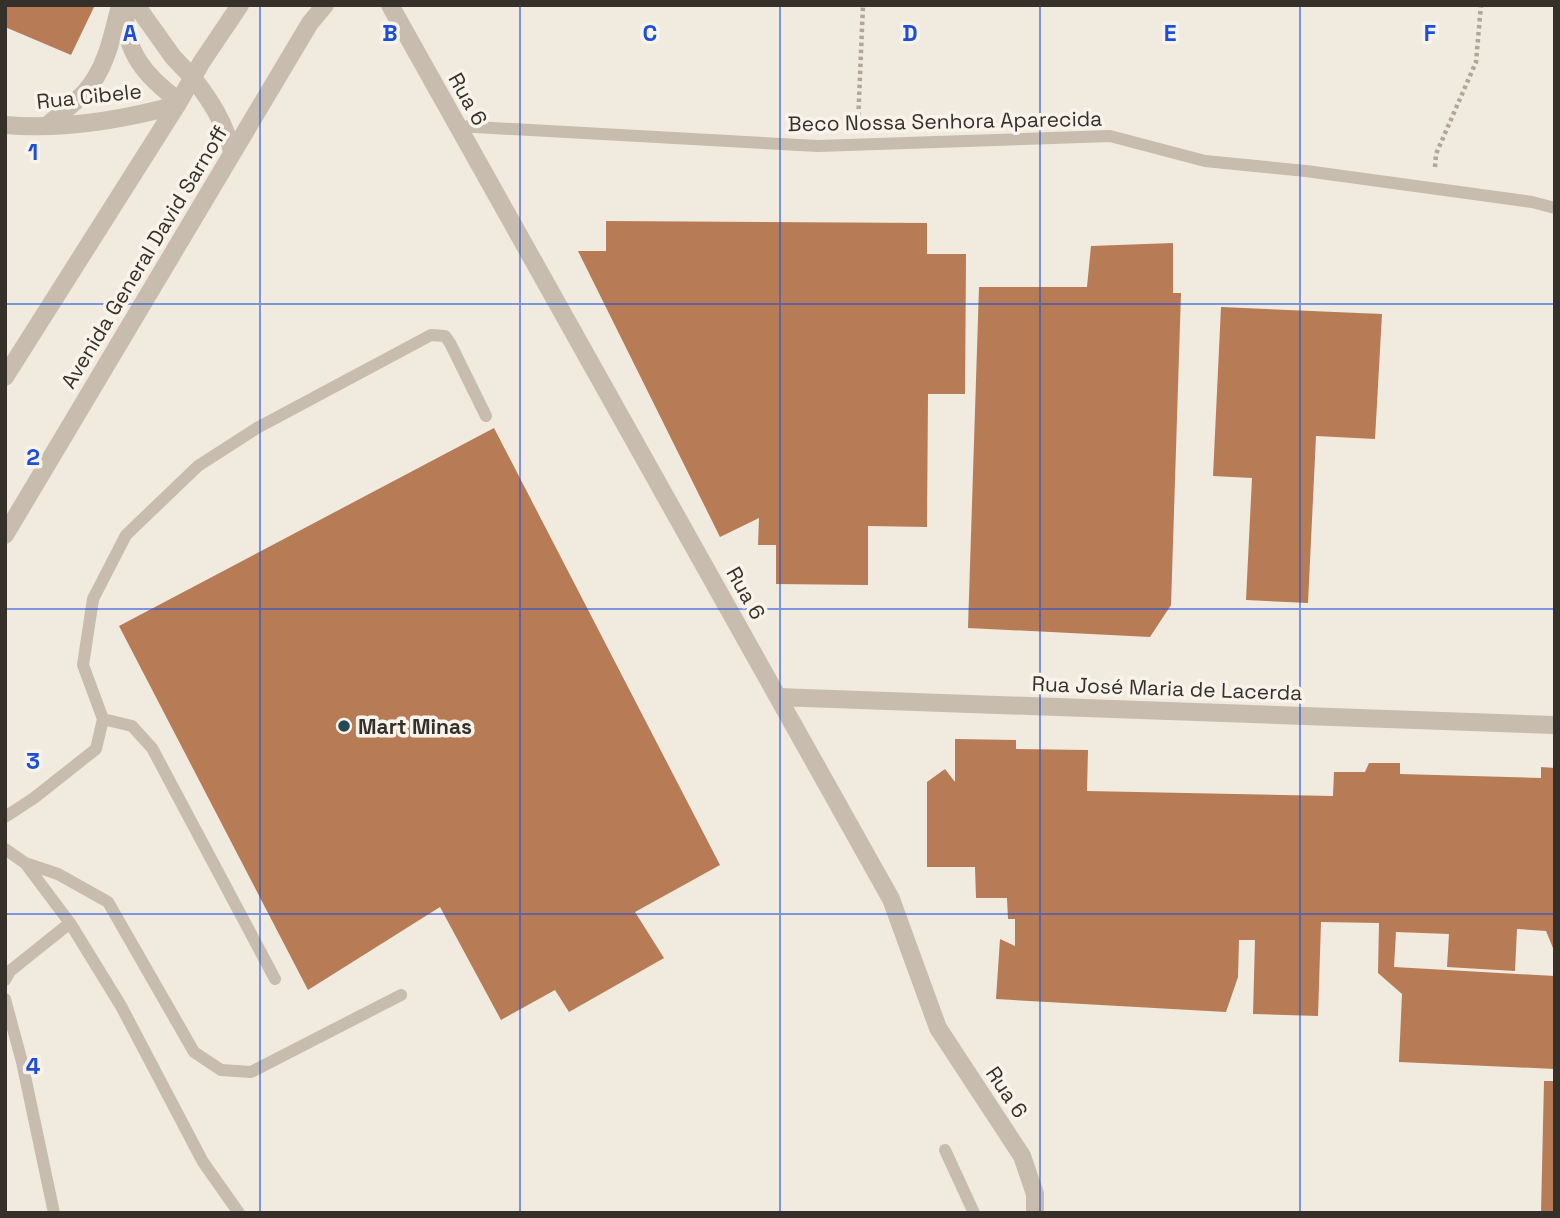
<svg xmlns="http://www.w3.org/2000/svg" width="1560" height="1218" font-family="'Space Grotesk',sans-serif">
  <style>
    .building { fill: #b77b56 }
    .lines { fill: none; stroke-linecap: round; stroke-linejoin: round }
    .path { stroke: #b2a797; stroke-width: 4.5; stroke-dasharray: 3.5 3.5; stroke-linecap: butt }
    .service { stroke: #c7bcad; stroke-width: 12 }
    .minor { stroke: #c7bcad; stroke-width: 18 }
    .tertiary { stroke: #c7bcad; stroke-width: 18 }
    .grid { fill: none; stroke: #1d4ed8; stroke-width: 2; stroke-opacity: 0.55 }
    .poi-dot { fill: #254952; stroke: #f8f4eb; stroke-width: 2.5 }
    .labels { text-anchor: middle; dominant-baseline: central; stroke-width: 7; stroke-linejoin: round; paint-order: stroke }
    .street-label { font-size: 21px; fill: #36302a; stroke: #f8f4eb }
    .poi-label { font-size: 21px; font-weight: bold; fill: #36302a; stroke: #f8f4eb; text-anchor: start }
    .grid-label { font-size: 23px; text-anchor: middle; font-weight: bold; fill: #1d4ed8; stroke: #f8f4eb; stroke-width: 7; stroke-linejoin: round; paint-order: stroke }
  </style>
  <rect width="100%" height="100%" fill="#f0eadf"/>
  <path class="building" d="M 5,5 L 95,5 L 71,55 L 5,27 Z
    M 606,221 L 927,223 L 927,254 L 966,254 L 965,394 L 928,394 L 927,527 L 868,526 L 868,585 L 776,584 L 776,545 L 758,545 L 759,518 L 720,537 L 578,251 L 606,251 Z
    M 1173,243 L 1173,293 L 1181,293 L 1171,605 L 1150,637 L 968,628 L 979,287 L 1087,287 L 1091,246 Z
    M 1221,307 L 1382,314 L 1375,439 L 1316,436 L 1308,603 L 1246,600 L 1252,478 L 1213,476 Z
    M 494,428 L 720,865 L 635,912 L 664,958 L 569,1012 L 555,990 L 501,1020 L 440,907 L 308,990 L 119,626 Z
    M 955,739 L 1016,740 L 1016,749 L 1088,750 L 1087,791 L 1333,796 L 1334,772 L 1365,772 L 1369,763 L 1400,763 L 1400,774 L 1541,778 L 1541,767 L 1555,768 L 1555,953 L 1546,931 L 1517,929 L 1515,971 L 1447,967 L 1449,934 L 1396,932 L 1394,967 L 1555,976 L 1555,1069 L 1399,1062 L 1402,994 L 1378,973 L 1379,923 L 1321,922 L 1318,1016 L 1253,1014 L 1255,940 L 1239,940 L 1238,977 L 1226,1012 L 996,999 L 1000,939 L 1015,946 L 1015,919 L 1008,919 L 1007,898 L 976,898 L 975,867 L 927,867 L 927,782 L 945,769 L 955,782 Z
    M 1544,1081 L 1555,1081 L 1555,1213 L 1541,1213 Z"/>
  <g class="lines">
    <path class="path" d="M 858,123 L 863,5
      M 1435,167 L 1436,154 L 1476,62 L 1481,5"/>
    <path class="service" d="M 457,126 L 818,146 L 1110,136 L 1205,161 L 1306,171 L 1532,202 L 1555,208
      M 103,719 L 132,726 L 152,748 L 275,979
      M 5,817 L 34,798 L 96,749 L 103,719 L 83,665 L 93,599 L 126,535 L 198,466 L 257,428 L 431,335 L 445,336 L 450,343 L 486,416
      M 5,849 L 25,863 L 58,874 L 108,902 L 194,1052 L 221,1070 L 251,1072 L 401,995
      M 25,863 L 70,923 L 121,1006 L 203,1162 L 239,1213
      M 5,980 L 10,971 L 70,923
      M 5,999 L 22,1062 L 54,1213
      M 945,1150 L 974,1213"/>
    <path class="minor" d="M 136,5 L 173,57 L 193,78
      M 390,5 L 891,899 L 938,1028 L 1022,1156 L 1035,1194 L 1035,1213
      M 125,9 C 124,52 146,77 179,101
      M 5,125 C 63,130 122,120 177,105
      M 48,125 C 60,114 74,104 85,92 C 106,69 113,34 120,5
      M 778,697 L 1555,725"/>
    <path class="tertiary" d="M 193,78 C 211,101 225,123 232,152
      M 5,377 L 177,105 L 201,63 L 240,5
      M 5,535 L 310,23 L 325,5"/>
  </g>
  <path class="grid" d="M 260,5 L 260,1213M 520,5 L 520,1213M 780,5 L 780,1213M 1040,5 L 1040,1213M 1300,5 L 1300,1213M 5,304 L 1555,304M 5,609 L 1555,609M 5,914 L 1555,914"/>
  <circle class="poi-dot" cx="344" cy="726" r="7"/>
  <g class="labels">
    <g class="street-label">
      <text transform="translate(89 96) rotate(-6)">Rua Cibele</text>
      <text transform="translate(468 99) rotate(61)">Rua 6</text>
      <text transform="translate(945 121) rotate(-1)">Beco Nossa Senhora Aparecida</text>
      <text transform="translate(144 257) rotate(-59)">Avenida General David Sarnoff</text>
      <text transform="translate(746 593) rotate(61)">Rua 6</text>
      <text transform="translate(1167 688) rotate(2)">Rua José Maria de Lacerda</text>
      <text transform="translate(1007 1092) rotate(56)">Rua 6</text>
    </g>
    <g class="poi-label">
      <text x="358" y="726">Mart Minas</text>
    </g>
  </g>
  <g class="grid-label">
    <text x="130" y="41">A</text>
    <text x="390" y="41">B</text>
    <text x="650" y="41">C</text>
    <text x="910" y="41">D</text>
    <text x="1170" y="41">E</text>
    <text x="1430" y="41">F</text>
    <text x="33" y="160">1</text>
    <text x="33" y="465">2</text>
    <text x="33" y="769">3</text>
    <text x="33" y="1074">4</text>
  </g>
  <rect width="1560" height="1218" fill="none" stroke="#36302a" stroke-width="14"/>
</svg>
